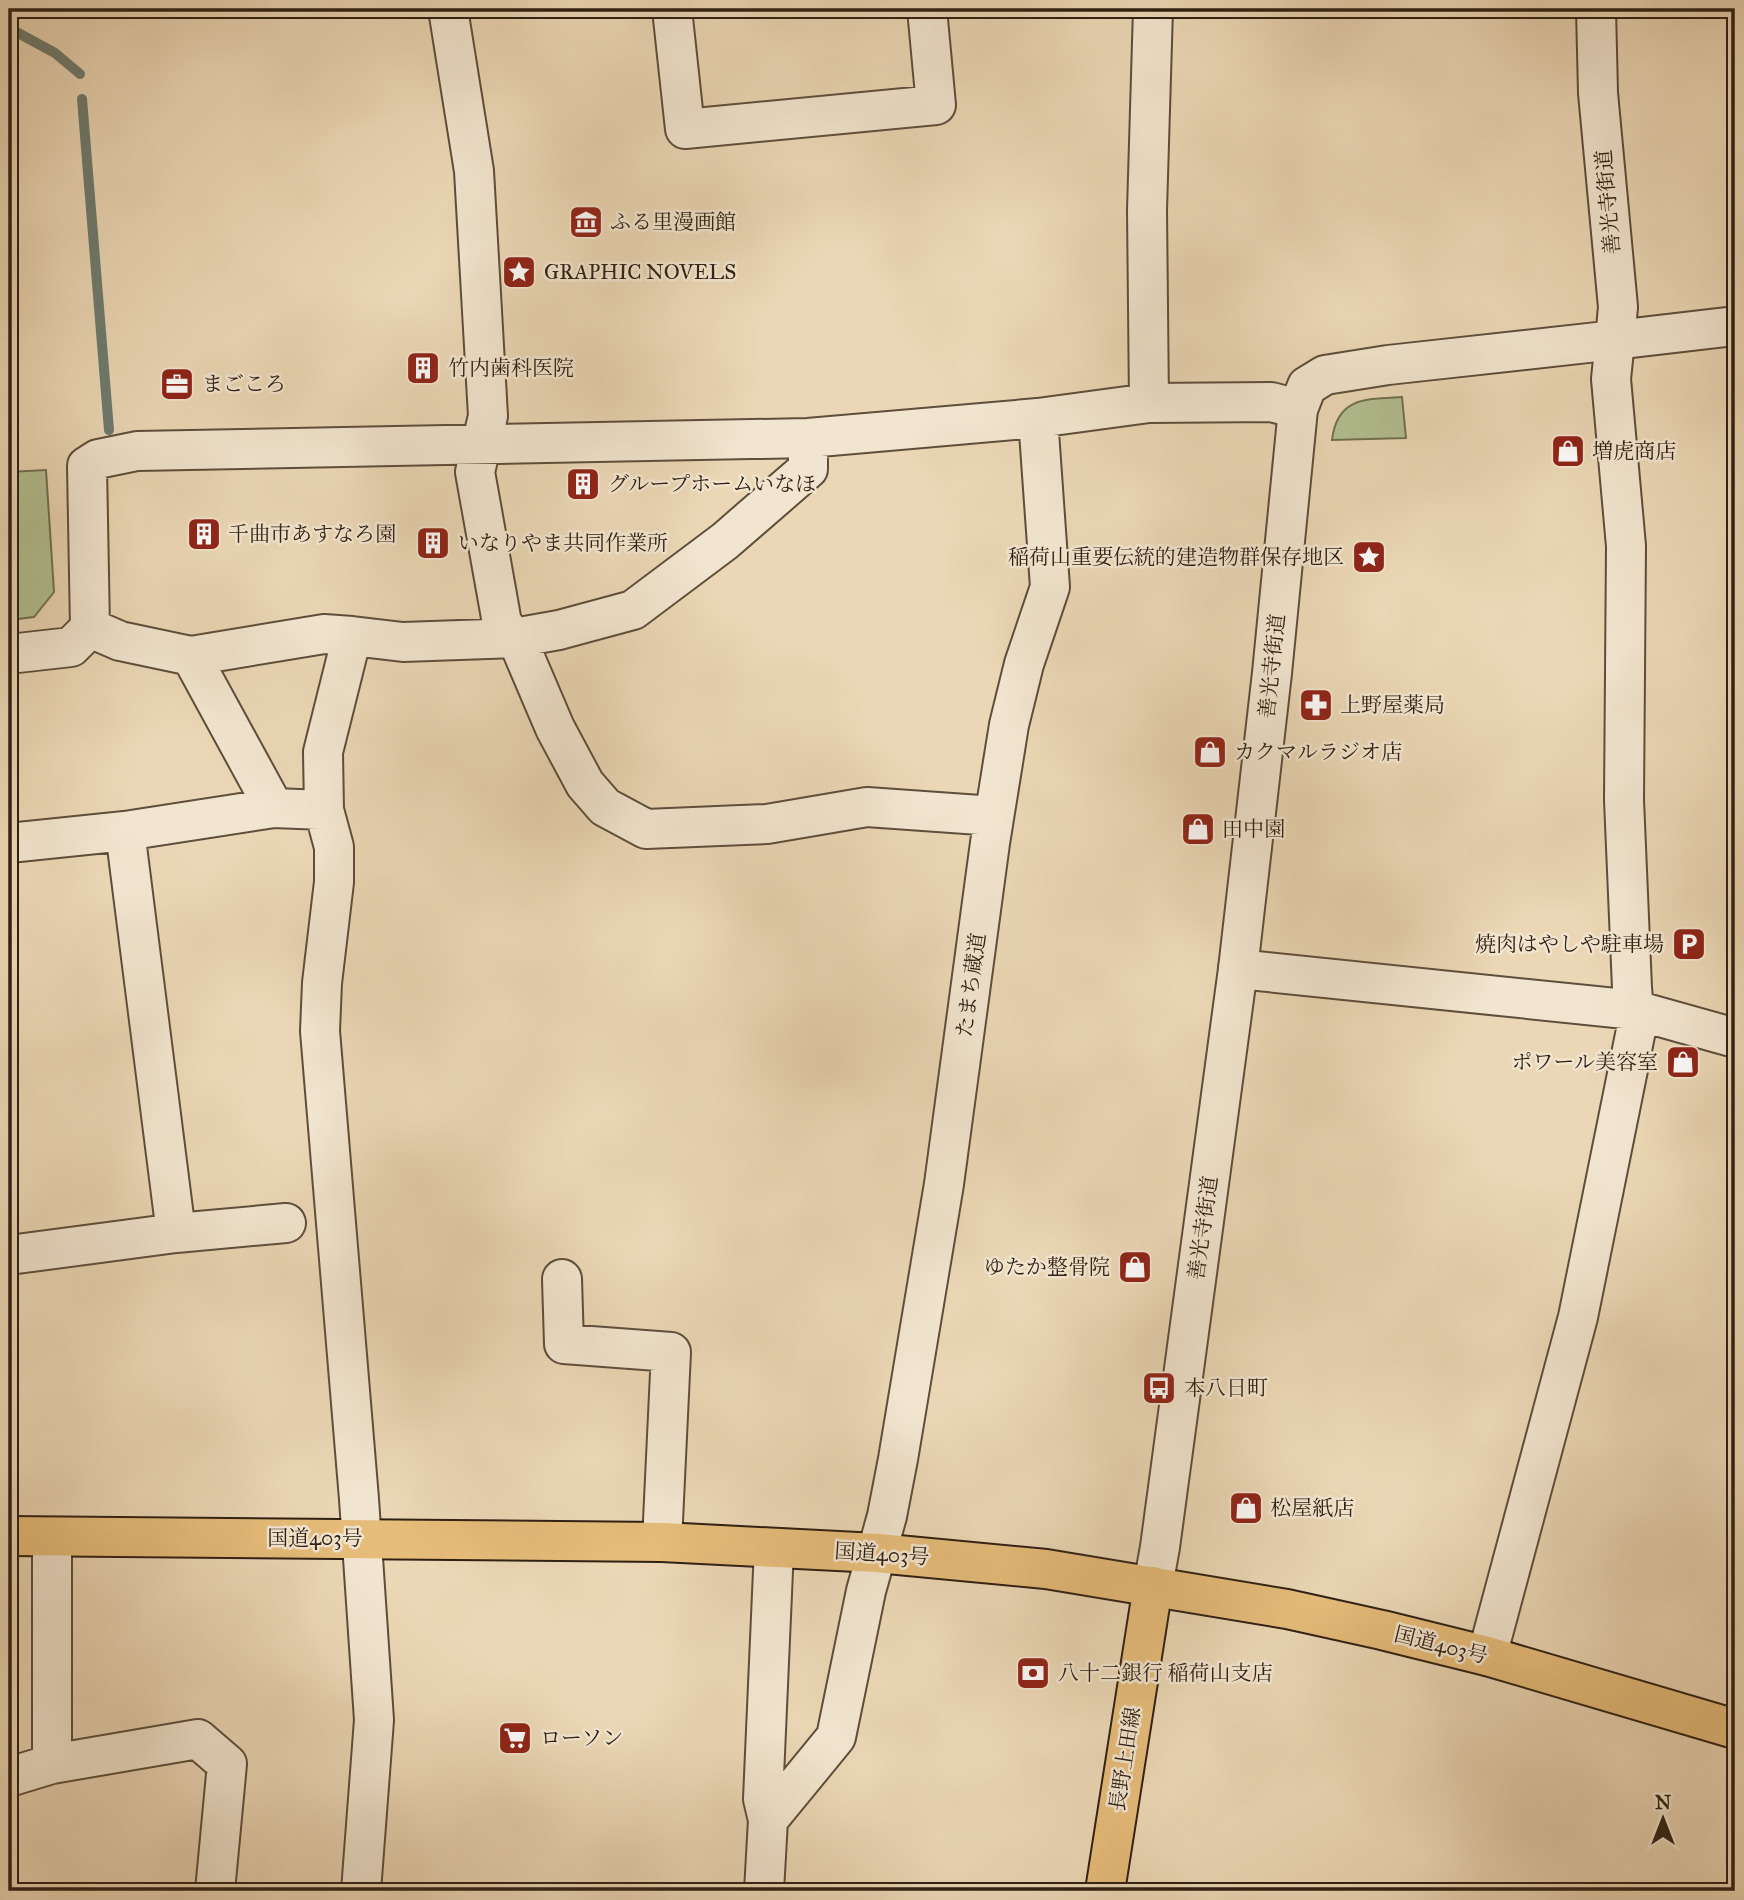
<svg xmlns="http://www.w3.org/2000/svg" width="1744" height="1900" font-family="'IM FELL Great Primer','Noto Serif JP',serif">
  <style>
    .green { fill: #b2bf91; stroke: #707052; stroke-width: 2 }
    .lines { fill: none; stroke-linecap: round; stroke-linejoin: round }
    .stream { stroke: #6e7c70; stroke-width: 10 }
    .minor-casing { stroke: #5e4e3c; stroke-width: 42 }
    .tertiary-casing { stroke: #5e4e3c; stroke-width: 42 }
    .primary-casing { stroke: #2f2014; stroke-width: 42 }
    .trunk-casing { stroke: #2f2014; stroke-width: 42 }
    .minor { stroke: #f2e5cf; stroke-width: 38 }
    .tertiary { stroke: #f2e5cf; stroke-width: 38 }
    .primary { stroke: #e6bc7a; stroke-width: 38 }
    .trunk { stroke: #e6bc7a; stroke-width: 38 }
    .labels { text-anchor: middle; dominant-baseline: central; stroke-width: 5; stroke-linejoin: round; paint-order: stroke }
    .street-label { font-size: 21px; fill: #2f2014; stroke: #f2e5cf }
    .poi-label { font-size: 21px; fill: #2f2014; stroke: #f2e5cf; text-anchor: start }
  </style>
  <rect width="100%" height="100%" fill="#ebd7b5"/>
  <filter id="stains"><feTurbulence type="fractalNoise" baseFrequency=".00286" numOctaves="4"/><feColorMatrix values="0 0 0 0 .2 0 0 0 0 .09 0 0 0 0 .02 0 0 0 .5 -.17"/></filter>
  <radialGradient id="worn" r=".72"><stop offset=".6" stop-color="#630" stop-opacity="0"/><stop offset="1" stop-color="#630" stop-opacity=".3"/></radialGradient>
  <path class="green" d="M 1402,397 L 1406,438 L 1332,440 C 1337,397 1366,399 1402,397 Z
    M 46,470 L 54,592 L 34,617 L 9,620 L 9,472 Z"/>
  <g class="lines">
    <path class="stream" d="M 9,28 L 55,53 L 80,74
      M 82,99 L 109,430"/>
    <g class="minor-casing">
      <path id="minor" d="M 448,9 L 474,171 L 488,416 L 475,472 L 502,623 L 520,646 L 555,728 L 585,784 L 605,807 L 646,829 L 767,824 L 867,807 L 994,816
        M 672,9 L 685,129 L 936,105 L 927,9
        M 1149,403 L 1147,210 L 1153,9
        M 90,628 L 120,641 L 191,656 L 324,634 L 352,636 L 403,642 L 514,638 L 559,630 L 633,610 L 725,541 L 808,469 L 808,438
        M 352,636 L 323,752 L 324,810 L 334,847 L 334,882 L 322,983 L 320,1031 L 359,1499 L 374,1720 L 361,1891
        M 9,654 L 71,647 L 90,628 L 87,466 L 98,459 L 137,451 L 808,438 L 1038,418 L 1149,403 L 1271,402 L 1298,409
        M 191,656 L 274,808
        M 125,831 L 176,1233
        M 9,843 L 125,831 L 274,808 L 324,810
        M 1238,969 L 1635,1010 L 1735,1038
        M 9,1255 L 176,1233 L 286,1223
        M 562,1279 L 564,1344 L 671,1352 L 662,1542
        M 52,1537 L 52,1764
        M 1487,1656 L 1578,1317 L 1636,1030 L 1632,988 L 1624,800 L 1626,546 L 1611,379 L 1615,340
        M 9,1777 L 52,1764 L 198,1739 L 227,1764 L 215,1891
        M 768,1820 L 763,1799 L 774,1548
        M 764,1891 L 768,1820 L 836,1737 L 866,1591 L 887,1516 L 898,1459 L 944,1184 L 990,843 L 1009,725 L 1024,664 L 1050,587 L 1038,418"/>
    </g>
    <g class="tertiary-casing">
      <path id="tertiary" d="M 1615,340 L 1735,326
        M 1153,1586 L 1160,1547 L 1238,969 L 1272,673 L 1298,409 L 1307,386 L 1325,375 L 1388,365 L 1615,340 L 1618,307 L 1598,93 L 1596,9"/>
    </g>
    <g class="primary-casing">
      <path id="primary" d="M 1105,1891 L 1153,1586"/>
    </g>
    <g class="trunk-casing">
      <path id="trunk" d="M 9,1536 L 662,1542 L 877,1553 L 1046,1569 L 1287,1609 L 1382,1630 L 1487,1656 L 1735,1729"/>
    </g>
    <use href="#minor" class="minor"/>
    <use href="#tertiary" class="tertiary"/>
    <use href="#primary" class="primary"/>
    <use href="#trunk" class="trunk"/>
  </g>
  <defs>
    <g id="museum-square" transform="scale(1.75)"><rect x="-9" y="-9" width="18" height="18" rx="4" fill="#8f2418" stroke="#f2e5cf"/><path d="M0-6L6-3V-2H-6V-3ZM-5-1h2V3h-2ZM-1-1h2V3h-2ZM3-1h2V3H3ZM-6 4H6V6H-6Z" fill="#fff"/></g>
    <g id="sight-square" transform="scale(1.75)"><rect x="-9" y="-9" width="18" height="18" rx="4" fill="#8f2418" stroke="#f2e5cf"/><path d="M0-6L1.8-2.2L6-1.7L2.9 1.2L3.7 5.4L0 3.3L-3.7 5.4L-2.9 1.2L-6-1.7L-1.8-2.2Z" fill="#fff"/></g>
    <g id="building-square" transform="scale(1.75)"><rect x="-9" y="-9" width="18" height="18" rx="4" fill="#8f2418" stroke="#f2e5cf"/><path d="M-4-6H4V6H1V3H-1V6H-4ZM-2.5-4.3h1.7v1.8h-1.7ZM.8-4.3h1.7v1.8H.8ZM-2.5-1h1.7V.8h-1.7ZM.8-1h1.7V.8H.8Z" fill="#fff"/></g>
    <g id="office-square" transform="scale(1.75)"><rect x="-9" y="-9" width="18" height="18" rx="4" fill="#8f2418" stroke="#f2e5cf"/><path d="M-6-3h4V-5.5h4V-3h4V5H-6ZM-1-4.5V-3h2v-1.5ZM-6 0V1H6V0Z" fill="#fff"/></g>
    <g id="shop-square" transform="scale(1.75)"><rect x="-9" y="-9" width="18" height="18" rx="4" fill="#8f2418" stroke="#f2e5cf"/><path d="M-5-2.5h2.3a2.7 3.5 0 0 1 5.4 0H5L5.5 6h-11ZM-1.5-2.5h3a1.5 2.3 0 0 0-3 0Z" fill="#fff"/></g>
    <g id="pharmacy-square" transform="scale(1.75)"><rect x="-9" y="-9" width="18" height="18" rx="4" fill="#8f2418" stroke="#f2e5cf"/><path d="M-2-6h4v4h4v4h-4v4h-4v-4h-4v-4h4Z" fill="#fff"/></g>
    <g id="parking-square" transform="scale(1.75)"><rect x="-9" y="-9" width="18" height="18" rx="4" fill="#8f2418" stroke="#f2e5cf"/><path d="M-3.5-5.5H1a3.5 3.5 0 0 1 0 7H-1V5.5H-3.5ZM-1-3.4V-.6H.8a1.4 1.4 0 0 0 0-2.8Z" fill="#fff"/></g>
    <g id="bus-square" transform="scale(1.75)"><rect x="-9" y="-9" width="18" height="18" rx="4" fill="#8f2418" stroke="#f2e5cf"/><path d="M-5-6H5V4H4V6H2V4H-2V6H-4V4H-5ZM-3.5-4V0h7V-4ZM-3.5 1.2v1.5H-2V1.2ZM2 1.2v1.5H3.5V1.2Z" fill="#fff"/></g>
    <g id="bank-square" transform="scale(1.75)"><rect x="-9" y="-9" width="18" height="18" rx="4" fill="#8f2418" stroke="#f2e5cf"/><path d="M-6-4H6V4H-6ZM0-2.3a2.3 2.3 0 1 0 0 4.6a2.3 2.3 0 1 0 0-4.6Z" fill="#fff"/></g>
    <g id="supermarket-square" transform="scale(1.75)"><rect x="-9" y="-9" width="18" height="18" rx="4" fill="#8f2418" stroke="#f2e5cf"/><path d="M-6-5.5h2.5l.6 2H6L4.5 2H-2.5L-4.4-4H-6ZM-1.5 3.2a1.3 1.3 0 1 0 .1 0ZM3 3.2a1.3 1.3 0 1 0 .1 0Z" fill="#fff"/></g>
  </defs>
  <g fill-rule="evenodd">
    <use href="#museum-square" x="586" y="222"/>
    <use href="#sight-square" x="519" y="272"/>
    <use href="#building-square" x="423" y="368"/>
    <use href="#office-square" x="177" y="384"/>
    <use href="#shop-square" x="1568" y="451"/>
    <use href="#building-square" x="583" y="484"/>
    <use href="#building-square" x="204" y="534"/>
    <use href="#building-square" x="433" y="543"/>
    <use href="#sight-square" x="1369" y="557"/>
    <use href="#pharmacy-square" x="1316" y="705"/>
    <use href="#shop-square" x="1210" y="752"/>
    <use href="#shop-square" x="1198" y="829"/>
    <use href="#parking-square" x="1689" y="944"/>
    <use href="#shop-square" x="1683" y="1062"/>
    <use href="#shop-square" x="1135" y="1267"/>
    <use href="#bus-square" x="1159" y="1388"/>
    <use href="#shop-square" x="1246" y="1508"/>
    <use href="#bank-square" x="1033" y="1673"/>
    <use href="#supermarket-square" x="515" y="1738"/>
  </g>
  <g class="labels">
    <g class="street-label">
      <text transform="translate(1608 202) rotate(-95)">善光寺街道</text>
      <text transform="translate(1272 666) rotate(-84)">善光寺街道</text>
      <text transform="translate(971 985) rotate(-82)">たまち蔵道</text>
      <text transform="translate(1203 1228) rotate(-82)">善光寺街道</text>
      <text x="315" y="1538">国道403号</text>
      <text transform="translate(882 1554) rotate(4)">国道403号</text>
      <text transform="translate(1441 1645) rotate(14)">国道403号</text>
      <text transform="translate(1125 1759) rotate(-81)">長野上田線</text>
    </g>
    <g class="poi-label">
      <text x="610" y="222">ふる里漫画館</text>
      <text x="544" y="272">GRAPHIC NOVELS</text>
      <text x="448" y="368">竹内歯科医院</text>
      <text x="202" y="384">まごころ</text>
      <text x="1592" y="451">増虎商店</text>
      <text x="608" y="484">グループホームいなほ</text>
      <text x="228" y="534">千曲市あすなろ園</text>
      <text x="458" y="543">いなりやま共同作業所</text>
      <text x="1344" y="557" text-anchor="end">稲荷山重要伝統的建造物群保存地区</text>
      <text x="1340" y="705">上野屋薬局</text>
      <text x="1234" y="752">カクマルラジオ店</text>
      <text x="1222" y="829">田中園</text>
      <text x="1664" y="944" text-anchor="end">焼肉はやしや駐車場</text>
      <text x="1658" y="1062" text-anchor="end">ポワール美容室</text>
      <text x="1110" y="1267" text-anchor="end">ゆたか整骨院</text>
      <text x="1184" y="1388">本八日町</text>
      <text x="1270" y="1508">松屋紙店</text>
      <text x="1058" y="1673">八十二銀行 稲荷山支店</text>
      <text x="540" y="1738">ローソン</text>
    </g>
  </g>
  <rect width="1744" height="1900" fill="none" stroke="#ebd7b5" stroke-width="35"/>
  <rect x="10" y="10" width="1723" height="1879" fill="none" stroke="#2f2014" stroke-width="3.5"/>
  <rect x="18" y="18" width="1709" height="1865" fill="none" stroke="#2f2014" stroke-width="2"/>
  <g transform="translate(1663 1819)" stroke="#f2e5cf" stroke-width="5" paint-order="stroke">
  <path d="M0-5L12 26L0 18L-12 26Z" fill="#2f2014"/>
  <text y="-10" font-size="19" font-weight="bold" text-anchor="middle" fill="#2f2014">N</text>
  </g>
  <rect width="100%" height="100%" filter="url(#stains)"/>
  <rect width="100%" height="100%" fill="url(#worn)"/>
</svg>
